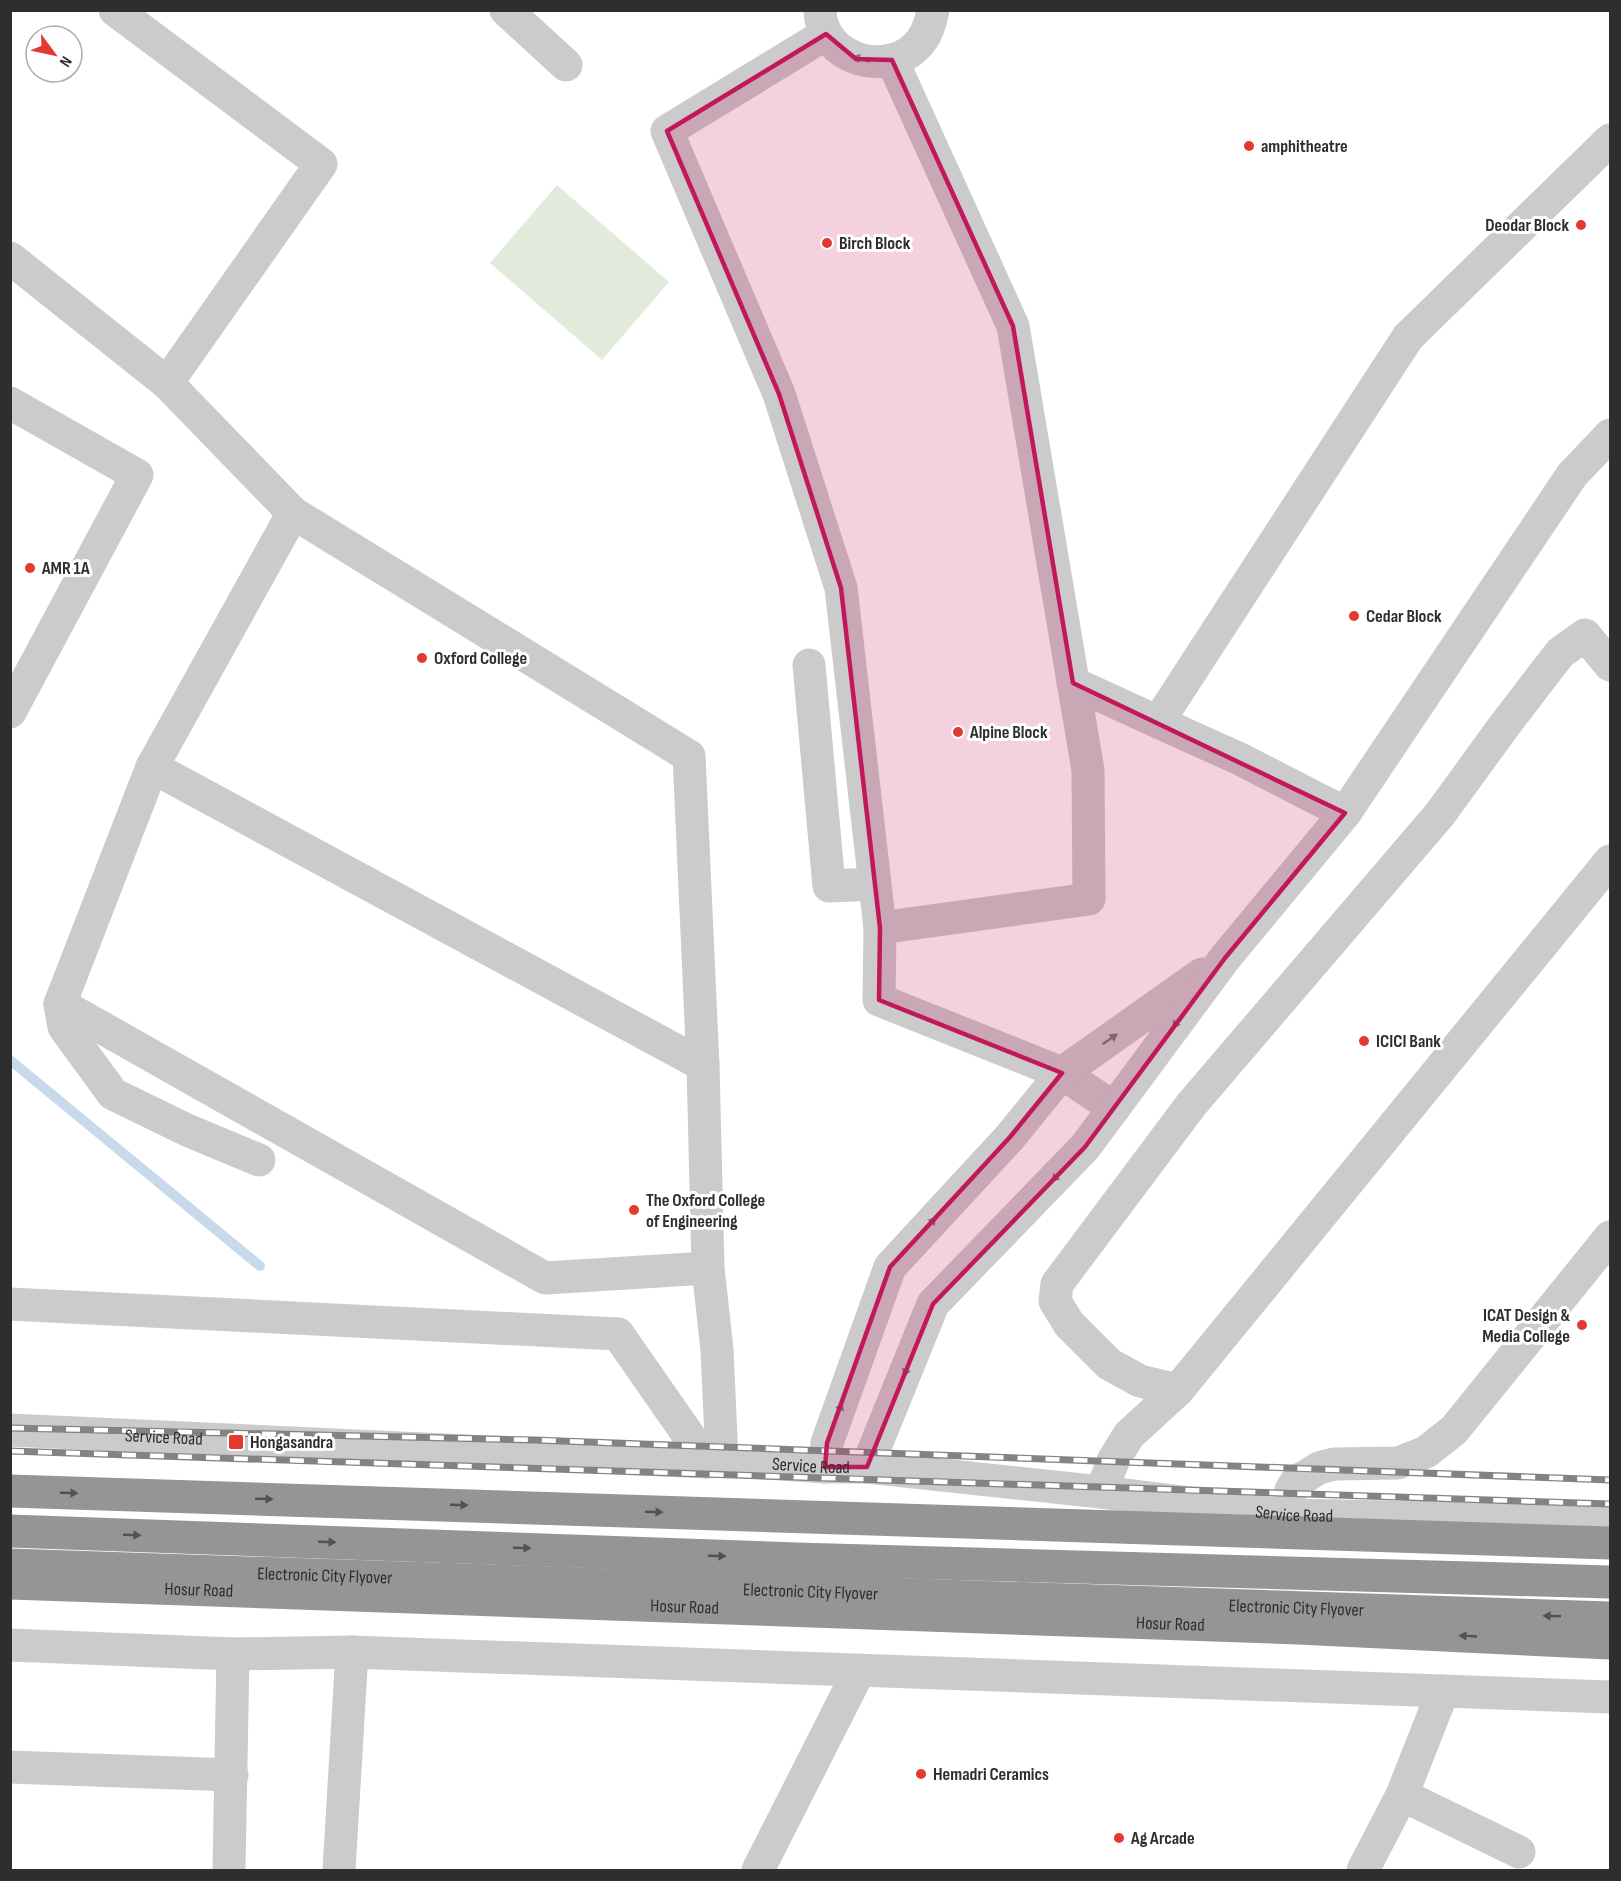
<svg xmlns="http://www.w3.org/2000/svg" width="1621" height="1881" font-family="'Sofia Sans Condensed',sans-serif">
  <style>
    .green { fill: #e2ebdb }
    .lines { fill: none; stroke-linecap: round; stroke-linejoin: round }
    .stream { stroke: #c7d9eb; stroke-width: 10 }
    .minor { stroke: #cbcbcb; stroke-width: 33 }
    .highway { stroke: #959595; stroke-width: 33 }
    .rail-casing { stroke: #838383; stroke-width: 7 }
    .rail { stroke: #fff; stroke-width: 4.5; stroke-dasharray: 14; stroke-linecap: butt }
    .highway-bridge { stroke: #959595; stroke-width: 33 }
    .oneway { fill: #757575 }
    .oneway2 { fill: #525252 }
    .marked { fill: #c2185b; fill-opacity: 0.2; stroke: #c2185b; stroke-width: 4.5; stroke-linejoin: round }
    .poi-dot { fill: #e33931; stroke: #fff; stroke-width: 2 }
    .labels { text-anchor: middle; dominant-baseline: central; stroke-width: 6; stroke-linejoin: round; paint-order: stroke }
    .poi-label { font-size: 18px; font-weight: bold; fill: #2e2e2e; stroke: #fff; text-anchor: start }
    .street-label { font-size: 18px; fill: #2e2e2e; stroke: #fff }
  </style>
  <rect width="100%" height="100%" fill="#fff"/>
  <path class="green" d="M 557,185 L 669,282 L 602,360 L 490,263 Z"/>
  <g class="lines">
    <path class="stream" d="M 10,1060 L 260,1266"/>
    <g class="minor">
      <path d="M 115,10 L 321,164 L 167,383"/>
      <path d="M 506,10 L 566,65"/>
      <path d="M 820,10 C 821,61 891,80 921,41 C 928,32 931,21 933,10"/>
      <path d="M 826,34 L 667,131 L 779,394 L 841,588 L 880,928 L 879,1000 L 1062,1073 L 1114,1108"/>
      <path d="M 10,258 L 167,383 L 293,513 L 689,756 L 703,1065 L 708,1268 L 717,1350 L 722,1460"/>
      <path d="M 10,403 L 137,475 L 10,712"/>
      <path d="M 293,513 L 152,767 L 703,1065"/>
      <path d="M 809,665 L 829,886 L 874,884"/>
      <path d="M 1073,683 L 1158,722"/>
      <path d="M 152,767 L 60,1004 L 545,1278 L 708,1268"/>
      <path d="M 1345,813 L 1240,759 L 1158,722 L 1408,337 L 1610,140"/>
      <path d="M 880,928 L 1089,899 L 1088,770 L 1013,326 L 892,60"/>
      <path d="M 60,1004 L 64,1027 L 113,1094 L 187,1130 L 259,1160"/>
      <path d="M 10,1304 L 618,1334 L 707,1462"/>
      <path d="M 1178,1390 L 1140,1381 L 1109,1364 L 1069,1324 L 1055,1301 L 1057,1284 L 1191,1105 L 1440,814 L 1504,726 L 1560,653 L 1585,635 L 1610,665"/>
      <path id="s1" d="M 10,1430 L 707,1462 L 722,1460 L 825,1467 L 867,1467 L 1101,1492 L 1286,1515 L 1610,1521"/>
      <path d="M 825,1467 L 827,1443 L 890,1267 L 1010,1137 L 1062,1073 L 1202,974"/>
      <path d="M 867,1467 L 933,1304 L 1085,1147 L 1225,958 L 1345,813 L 1572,475 L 1610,435"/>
      <path d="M 1101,1492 L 1114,1459 L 1129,1435 L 1178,1390 L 1610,861"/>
      <path d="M 1286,1515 L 1291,1490 L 1296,1482 L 1319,1468 L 1334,1464 L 1398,1463 L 1426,1452 L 1454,1430 L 1610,1237"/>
      <path d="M 10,1645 L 233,1654 L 352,1652 L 1610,1697"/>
      <path d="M 10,1767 L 232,1775"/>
      <path d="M 1402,1795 L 1519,1852"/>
      <path d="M 229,1870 L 233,1654"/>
      <path d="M 339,1870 L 352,1652"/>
      <path d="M 758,1870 L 859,1671"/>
      <path d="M 1363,1870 L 1402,1795 L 1443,1691"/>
    </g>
    <g class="highway">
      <path d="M 10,1491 L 1610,1543"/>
      <path id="s2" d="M 10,1583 L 1298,1628 L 1610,1643"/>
    </g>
    <g class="rail-casing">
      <path id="rail" d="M 10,1428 L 534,1440 L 1610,1480
        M 10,1451 L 1610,1504"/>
    </g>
    <use href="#rail" class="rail"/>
    <g class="highway-bridge">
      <path d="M 10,1531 L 796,1559 L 1610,1582"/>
      <path id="s3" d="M 10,1565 L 1610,1618"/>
    </g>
  </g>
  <defs><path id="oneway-solid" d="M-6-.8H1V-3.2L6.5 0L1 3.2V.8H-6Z" transform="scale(1.5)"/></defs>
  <g class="oneway">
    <use href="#oneway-solid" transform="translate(861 59) rotate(-164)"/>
    <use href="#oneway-solid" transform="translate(1178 1021) rotate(127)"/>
    <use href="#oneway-solid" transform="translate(1110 1039) rotate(-35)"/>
    <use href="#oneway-solid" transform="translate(1058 1175) rotate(134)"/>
    <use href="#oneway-solid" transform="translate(930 1224) rotate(-47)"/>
    <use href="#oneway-solid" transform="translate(907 1368) rotate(112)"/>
    <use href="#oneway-solid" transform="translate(839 1411) rotate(-70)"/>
  </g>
  <g class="oneway2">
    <use href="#oneway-solid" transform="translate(69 1493) rotate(2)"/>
    <use href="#oneway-solid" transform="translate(264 1499) rotate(2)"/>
    <use href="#oneway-solid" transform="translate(459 1505) rotate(2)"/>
    <use href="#oneway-solid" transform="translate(654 1512) rotate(2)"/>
    <use href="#oneway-solid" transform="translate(132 1535) rotate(2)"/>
    <use href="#oneway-solid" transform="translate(327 1542) rotate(2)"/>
    <use href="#oneway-solid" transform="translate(522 1548) rotate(2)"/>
    <use href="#oneway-solid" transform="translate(717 1556) rotate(2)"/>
    <use href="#oneway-solid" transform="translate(1552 1616) rotate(-178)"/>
    <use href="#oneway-solid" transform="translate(1468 1636) rotate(-177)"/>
  </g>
  <path class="marked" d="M 826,34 L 856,59 L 892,60 L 1013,326 L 1073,683 L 1345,813 L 1225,958 L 1085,1147 L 933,1304 L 867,1467 L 825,1467 L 827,1443 L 890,1267 L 1010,1137 L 1062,1073 L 879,1000 L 880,928 L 841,588 L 779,394 L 667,131 Z"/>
  <g class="poi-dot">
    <circle cx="1249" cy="146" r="6"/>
    <circle cx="1581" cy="225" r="6"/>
    <circle cx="827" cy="243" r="6"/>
    <circle cx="30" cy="568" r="6"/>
    <circle cx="1354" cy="616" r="6"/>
    <circle cx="422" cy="658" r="6"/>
    <circle cx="958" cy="732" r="6"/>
    <circle cx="1364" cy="1041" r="6"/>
    <circle cx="634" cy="1210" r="6"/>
    <circle cx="1582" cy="1325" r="6"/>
    <rect x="228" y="1434" width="16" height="16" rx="3"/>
    <circle cx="921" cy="1774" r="6"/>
    <circle cx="1119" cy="1838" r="6"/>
  </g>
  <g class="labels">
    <g class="poi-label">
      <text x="1261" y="146">amphitheatre</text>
      <text x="1569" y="225" text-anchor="end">Deodar Block</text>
      <text x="839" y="243">Birch Block</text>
      <text x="42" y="568">AMR 1A</text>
      <text x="1366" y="616">Cedar Block</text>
      <text x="434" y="658">Oxford College</text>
      <text x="970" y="732">Alpine Block</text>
      <text x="1376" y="1041">ICICI Bank</text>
      <text x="646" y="1200">The Oxford College<tspan x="646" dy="21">of Engineering</tspan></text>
      <text x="1570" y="1315" text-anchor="end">ICAT Design &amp;<tspan x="1570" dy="21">Media College</tspan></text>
      <text x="250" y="1442">Hongasandra</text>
      <text x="933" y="1774">Hemadri Ceramics</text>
      <text x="1131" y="1838">Ag Arcade</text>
    </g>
    <g class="street-label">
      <text stroke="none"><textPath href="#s1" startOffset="154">Service Road</textPath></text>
      <text stroke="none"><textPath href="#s1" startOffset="802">Service Road</textPath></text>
      <text stroke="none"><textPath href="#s1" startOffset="1288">Service Road</textPath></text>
      <text stroke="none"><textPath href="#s3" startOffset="315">Electronic City Flyover</textPath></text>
      <text stroke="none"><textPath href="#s2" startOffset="189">Hosur Road</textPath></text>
      <text stroke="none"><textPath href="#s3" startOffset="801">Electronic City Flyover</textPath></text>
      <text stroke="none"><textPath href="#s2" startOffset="675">Hosur Road</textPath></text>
      <text stroke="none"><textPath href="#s3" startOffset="1287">Electronic City Flyover</textPath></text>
      <text stroke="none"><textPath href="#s2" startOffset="1161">Hosur Road</textPath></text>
    </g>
  </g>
  <rect width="1621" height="1881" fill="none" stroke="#2e2e2e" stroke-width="24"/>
  <g transform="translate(54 54) rotate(123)"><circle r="28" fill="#ffffff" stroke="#ababab" stroke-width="1.5"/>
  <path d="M0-4.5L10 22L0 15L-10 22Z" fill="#e33931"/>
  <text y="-9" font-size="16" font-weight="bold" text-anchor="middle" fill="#2e2e2e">N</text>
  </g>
</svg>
